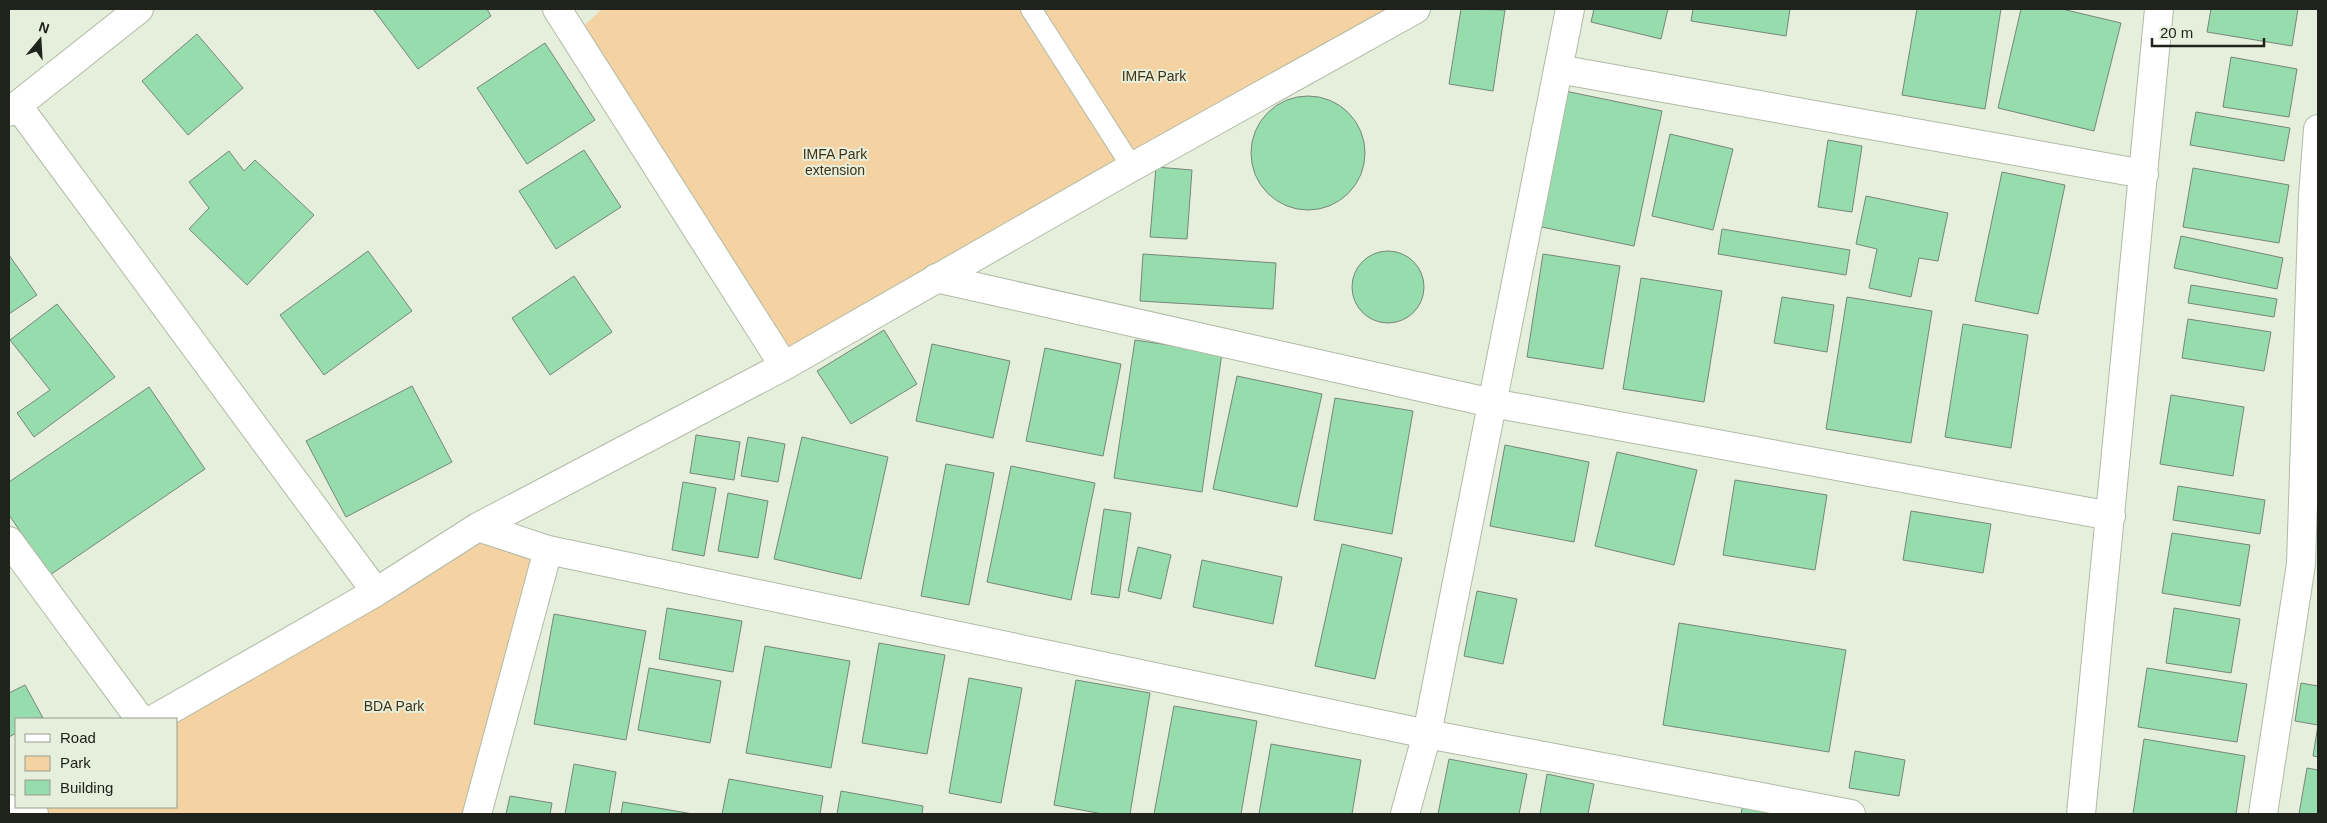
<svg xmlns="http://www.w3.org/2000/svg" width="2327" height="823" font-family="Arial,sans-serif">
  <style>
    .green { fill: #f4d2a2 }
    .building { fill: #97dcac; stroke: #75877a }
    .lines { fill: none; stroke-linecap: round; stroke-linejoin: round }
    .service-casing { stroke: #b0baa6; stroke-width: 22 }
    .minor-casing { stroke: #b0baa6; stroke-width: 30 }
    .service { stroke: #fff; stroke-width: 20 }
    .minor { stroke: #fff; stroke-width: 28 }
    .labels { text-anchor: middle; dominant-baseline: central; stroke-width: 4; stroke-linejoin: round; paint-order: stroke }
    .park-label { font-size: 14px; fill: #423013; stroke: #e6efdb }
  </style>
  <rect width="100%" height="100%" fill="#e6efdb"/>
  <path class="green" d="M 602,9 L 1399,9 L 784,366 L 574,35 Z
    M 478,527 L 548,550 L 477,814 L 34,814 L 16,807 L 176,807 L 176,719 Z"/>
  <path class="building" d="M 373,9 L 487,9 L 491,16 L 418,69 Z
    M 1461,9 L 1505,10 L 1493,91 L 1449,84 Z
    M 1594,9 L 1668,9 L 1661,39 L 1591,22 Z
    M 1693,9 L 1790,9 L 1786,36 L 1691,21 Z
    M 1917,9 L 2001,9 L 1985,109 L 1902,95 Z
    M 2021,9 L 2062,9 L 2121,23 L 2094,131 L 1998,108 Z
    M 2211,9 L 2298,9 L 2292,46 L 2207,32 Z
    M 197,34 L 243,88 L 188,135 L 142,81 Z
    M 545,43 L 595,120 L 527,164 L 477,88 Z
    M 2231,57 L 2297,69 L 2289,117 L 2223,107 Z
    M 1565,91 L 1662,111 L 1634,246 L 1537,226 Z
    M1251 153a57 57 0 1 1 114 0a57 57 0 1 1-114 0Z
    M 2196,112 L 2290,128 L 2284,161 L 2190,145 Z
    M 1670,134 L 1733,149 L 1713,230 L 1652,216 Z
    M 1828,140 L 1862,146 L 1852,212 L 1818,207 Z
    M 584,150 L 621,207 L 556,249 L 519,191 Z
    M 229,151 L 244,171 L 255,160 L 314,215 L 247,285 L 189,229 L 209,208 L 189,182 Z
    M 1156,167 L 1192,170 L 1187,239 L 1150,237 Z
    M 2193,168 L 2289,185 L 2279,243 L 2183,227 Z
    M 2002,172 L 2065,185 L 2038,314 L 1975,301 Z
    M 1866,196 L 1948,213 L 1938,261 L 1919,258 L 1911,297 L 1869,288 L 1877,249 L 1856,244 Z
    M 1722,229 L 1850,250 L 1846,275 L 1718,254 Z
    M 2181,236 L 2283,258 L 2277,289 L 2174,268 Z
    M1352 287a36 36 0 1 1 72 0a36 36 0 1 1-72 0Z
    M 368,251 L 412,311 L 324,375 L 280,315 Z
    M 1143,254 L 1276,263 L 1273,309 L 1140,301 Z
    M 1543,254 L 1620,266 L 1603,369 L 1527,357 Z
    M 9,255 L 37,295 L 9,314 Z
    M 574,276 L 612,332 L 550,375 L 512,318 Z
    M 1641,278 L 1722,291 L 1704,402 L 1623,389 Z
    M 2191,285 L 2277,299 L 2274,317 L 2188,303 Z
    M 1782,297 L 1834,305 L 1827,352 L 1774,343 Z
    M 1847,297 L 1932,311 L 1911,443 L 1826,429 Z
    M 57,304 L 115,377 L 34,437 L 17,413 L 50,390 L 10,340 Z
    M 2188,319 L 2271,332 L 2264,371 L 2182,358 Z
    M 1963,324 L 2028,335 L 2011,448 L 1945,437 Z
    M 884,330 L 917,384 L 851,424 L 817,371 Z
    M 1135,340 L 1222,353 L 1202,492 L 1114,478 Z
    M 932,344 L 1010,361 L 993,438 L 916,421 Z
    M 1045,348 L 1121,364 L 1103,456 L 1026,441 Z
    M 1237,376 L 1322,394 L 1297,507 L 1213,489 Z
    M 412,386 L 452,462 L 346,517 L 306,441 Z
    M 149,387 L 205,469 L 50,575 L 9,515 L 9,482 Z
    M 2171,395 L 2244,407 L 2233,476 L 2160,464 Z
    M 1335,398 L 1413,411 L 1392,534 L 1314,520 Z
    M 696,435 L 740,442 L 734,480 L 690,473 Z
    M 748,437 L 785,444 L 778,482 L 741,476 Z
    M 802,437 L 888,457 L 861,579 L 774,559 Z
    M 1505,445 L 1589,462 L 1574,542 L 1490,526 Z
    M 1617,452 L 1697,470 L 1674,565 L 1595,546 Z
    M 946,464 L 994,473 L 969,605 L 921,596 Z
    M 1011,466 L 1095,483 L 1071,600 L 987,582 Z
    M 1735,480 L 1827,495 L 1815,570 L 1723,555 Z
    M 683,482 L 716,488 L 704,556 L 672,550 Z
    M 2178,486 L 2265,500 L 2260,534 L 2173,520 Z
    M 728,493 L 768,501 L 758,558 L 718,551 Z
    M 1104,509 L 1131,513 L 1119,598 L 1091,594 Z
    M 1911,511 L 1991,524 L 1983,573 L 1903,560 Z
    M 2172,533 L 2250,545 L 2240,606 L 2162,593 Z
    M 1342,544 L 1402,558 L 1375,679 L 1315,666 Z
    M 1138,547 L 1171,555 L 1161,599 L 1128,591 Z
    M 1202,560 L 1282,577 L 1273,624 L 1193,607 Z
    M 1477,591 L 1517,599 L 1503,664 L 1464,656 Z
    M 667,608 L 742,621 L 733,672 L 659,659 Z
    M 2174,608 L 2240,619 L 2231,673 L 2166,663 Z
    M 554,614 L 646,631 L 626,740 L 534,724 Z
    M 1679,623 L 1846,650 L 1829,752 L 1663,725 Z
    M 879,643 L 945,655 L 927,754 L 862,743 Z
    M 765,646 L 850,661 L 831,768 L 746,753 Z
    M 649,668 L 721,681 L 710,743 L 638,730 Z
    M 2147,668 L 2247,684 L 2237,742 L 2138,727 Z
    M 969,678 L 1022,688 L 1001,803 L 949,793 Z
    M 1076,680 L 1150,693 L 1130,814 L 1103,814 L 1054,805 Z
    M 2301,683 L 2318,686 L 2318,725 L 2295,721 Z
    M 25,685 L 43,718 L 16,719 L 16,733 L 9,737 L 9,693 Z
    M 1174,706 L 1257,721 L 1241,814 L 1154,814 Z
    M 2318,725 L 2318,757 L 2313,756 Z
    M 2144,739 L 2245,756 L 2236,814 L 2133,814 Z
    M 1271,744 L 1361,760 L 1352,814 L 1259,814 Z
    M 1855,751 L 1905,760 L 1899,796 L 1849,788 Z
    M 1449,759 L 1527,774 L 1519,814 L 1438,814 Z
    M 574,764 L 616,772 L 609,814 L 565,814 Z
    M 2307,768 L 2318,770 L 2318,814 L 2299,814 Z
    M 1547,774 L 1594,784 L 1588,814 L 1540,814 Z
    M 729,779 L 823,796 L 820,814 L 722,814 Z
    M 841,791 L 923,806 L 922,814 L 837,814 Z
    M 510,796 L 552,803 L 550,814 L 506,814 Z
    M 623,802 L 693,814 L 621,814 Z
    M 1743,804 L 1799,814 L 1741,814 Z"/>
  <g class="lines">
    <g class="service-casing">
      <path id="service" d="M 1031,9 L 1132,167"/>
    </g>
    <g class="minor-casing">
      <path id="minor" d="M 557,9 L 784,366
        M 1558,69 L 2144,174
        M 18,106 L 376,592
        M 9,112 L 139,9
        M 936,278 L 1492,403 L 2111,516
        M 478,527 L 548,550 L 1427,734 L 1851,814
        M 9,541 L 140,719
        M 154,719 L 376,592 L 478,527 L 784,366 L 1132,167 L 1416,9
        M 9,809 L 34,814
        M 477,814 L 548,550
        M 1405,814 L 1427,734 L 1570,9
        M 2081,814 L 2159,9
        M 2263,814 L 2301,564 L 2313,196 L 2318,129"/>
    </g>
    <use href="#service" class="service"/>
    <use href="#minor" class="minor"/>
  </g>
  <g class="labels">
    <g class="park-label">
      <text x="1154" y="76">IMFA Park</text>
      <text x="835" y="154">IMFA Park<tspan x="835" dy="16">extension</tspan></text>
      <text x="394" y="706">BDA Park</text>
    </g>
  </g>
  <rect width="2327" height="823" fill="none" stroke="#20231c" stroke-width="20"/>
  <rect x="15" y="718" width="162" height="90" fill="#e6efdb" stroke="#979d8f"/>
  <rect x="25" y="734" width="25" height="8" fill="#ffffff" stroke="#979d8f"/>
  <text x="60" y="743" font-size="15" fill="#20231c">Road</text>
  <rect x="25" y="756" width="25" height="15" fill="#f4d2a2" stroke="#979d8f"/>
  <text x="60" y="768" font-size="15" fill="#20231c">Park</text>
  <rect x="25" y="780" width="25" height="15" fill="#97dcac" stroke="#979d8f"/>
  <text x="60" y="793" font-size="15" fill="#20231c">Building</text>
  <g transform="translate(40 40) rotate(18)" stroke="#e6efdb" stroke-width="4" paint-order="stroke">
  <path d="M0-4L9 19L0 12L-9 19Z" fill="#20231c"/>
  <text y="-8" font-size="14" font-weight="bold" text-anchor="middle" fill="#20231c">N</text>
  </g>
  <path d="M2152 38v8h112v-8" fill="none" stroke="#20231c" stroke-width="2.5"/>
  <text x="2160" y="38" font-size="15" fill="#20231c" stroke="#e6efdb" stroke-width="4" paint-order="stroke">20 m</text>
</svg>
